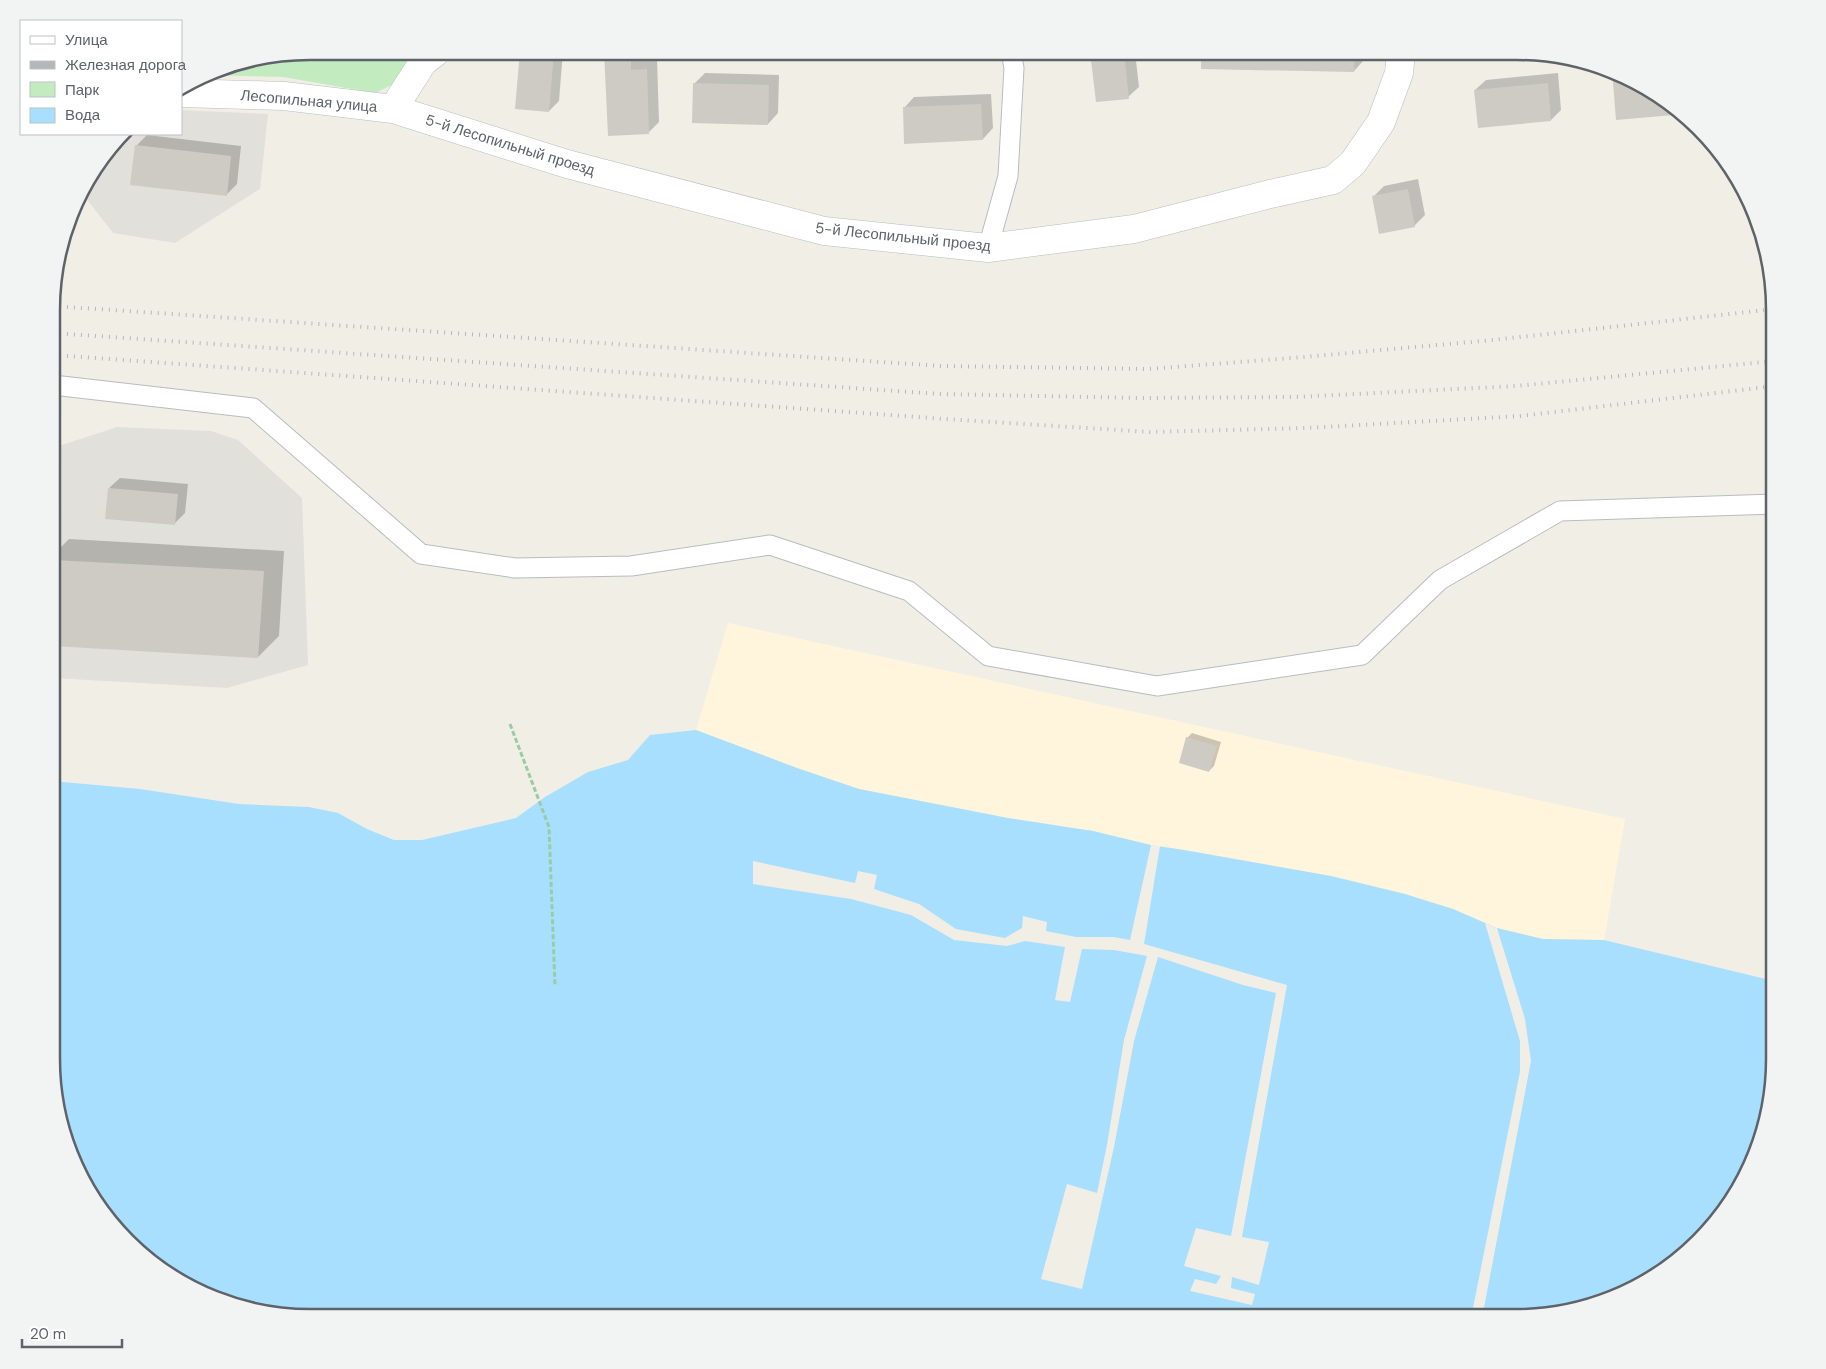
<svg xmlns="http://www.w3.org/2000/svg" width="1826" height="1369" font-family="'DM Sans',sans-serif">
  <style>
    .commercial { fill: #fff5dd }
    .industrial { fill: #e2e0da }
    .green { fill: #c3ebc0 }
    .water { fill: #a8dfff }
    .pier { fill: #f1eee6 }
    .shadow { fill: #0003 }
    .building { fill: #cecbc4 }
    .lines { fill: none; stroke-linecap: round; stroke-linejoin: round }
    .service-casing { stroke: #b8bcc1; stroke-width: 21 }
    .minor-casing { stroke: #b8bcc1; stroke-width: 29 }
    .path { stroke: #98cda3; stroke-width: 3; stroke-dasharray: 5 2.5; stroke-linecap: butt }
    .service { stroke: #fff; stroke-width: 19 }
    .minor { stroke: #fff; stroke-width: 28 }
    .rail { stroke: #b5b6b7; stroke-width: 4; stroke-dasharray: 1 6; stroke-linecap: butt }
    .labels { text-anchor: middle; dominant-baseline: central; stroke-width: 5; stroke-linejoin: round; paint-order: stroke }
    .street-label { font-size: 15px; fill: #5d6368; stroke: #fff }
    .rim { fill: none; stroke: #5d6368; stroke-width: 2.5 }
  </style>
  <rect width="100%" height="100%" fill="#f1eee6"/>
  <path class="commercial" d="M 728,623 L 1625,819 L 1604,940 L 1543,939 L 1497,928 L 1453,909 L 1405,894 L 1331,876 L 1184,850 L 1151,845 L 1093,831 L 1008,818 L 859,789 L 797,768 L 696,730 Z"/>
  <path class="industrial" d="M 181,110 L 268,114 L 260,189 L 175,243 L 113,233 L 82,193 L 86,181 L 124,134 L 181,134 Z
    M 117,427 L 211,431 L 238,440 L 302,498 L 308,665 L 227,688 L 53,678 L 53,448 Z"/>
  <path class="green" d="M 310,51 L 424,51 L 400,81 L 375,93 L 283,77 L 209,75 L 226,65 Z"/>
  <path class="water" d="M 696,730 L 797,768 L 859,789 L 1008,818 L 1093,831 L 1151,845 L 1184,850 L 1331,876 L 1405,894 L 1453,909 L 1497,928 L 1543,939 L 1604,940 L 1774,981 L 1774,1076 L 1755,1158 L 1711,1229 L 1630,1291 L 1567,1313 L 1516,1318 L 293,1317 L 211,1298 L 140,1254 L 78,1174 L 52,1076 L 52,781 L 140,789 L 239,804 L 309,807 L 338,813 L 367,829 L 394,840 L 422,840 L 516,818 L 545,797 L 588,772 L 628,760 L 650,735 Z"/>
  <path class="pier" d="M 1151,845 L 1160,846 L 1144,944 L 1287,985 L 1242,1237 L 1269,1242 L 1259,1285 L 1232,1277 L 1231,1288 L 1255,1294 L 1252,1305 L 1190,1291 L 1195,1279 L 1216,1284 L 1221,1276 L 1184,1266 L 1196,1228 L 1231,1236 L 1276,993 L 1243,985 L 1158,957 L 1134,1041 L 1114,1147 L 1082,1289 L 1041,1279 L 1067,1184 L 1097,1193 L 1107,1145 L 1124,1040 L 1147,956 L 1114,950 L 1082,949 L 1070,1002 L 1055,1000 L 1065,947 L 1025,941 L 1007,946 L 954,940 L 911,915 L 851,899 L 753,884 L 753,861 L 855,883 L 858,871 L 877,875 L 874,889 L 919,904 L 956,929 L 1005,938 L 1022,928 L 1023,916 L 1047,922 L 1046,931 L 1076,937 L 1114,937 L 1130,940 Z
    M 1485,923 L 1497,928 L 1525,1019 L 1531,1061 L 1482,1318 L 1471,1318 L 1520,1072 L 1520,1041 Z"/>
  <path class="shadow" d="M 521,51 L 563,51 L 559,101 L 549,111 Z
    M 605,51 L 641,51 L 642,60 L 657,59 L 659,122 L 649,132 Z
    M 1092,52 L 1135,52 L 1139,87 L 1128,97 L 1097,101 Z
    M 1202,52 L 1364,52 L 1364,60 L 1354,71 L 1202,68 Z
    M 705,73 L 779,75 L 778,113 L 768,124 L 694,84 Z
    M 1558,73 L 1561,110 L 1551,120 L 1475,90 L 1486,80 Z
    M 991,94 L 993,128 L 983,139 L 904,108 L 914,97 Z
    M 147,135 L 241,146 L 237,184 L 226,195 L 136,146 Z
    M 1418,179 L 1425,215 L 1414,226 L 1373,197 L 1384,186 Z
    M 120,478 L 188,484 L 185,513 L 174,524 L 109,488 Z
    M 69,539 L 284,551 L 279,636 L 258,657 L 53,645 L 53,555 Z
    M 1192,733 L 1221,742 L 1214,766 L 1209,771 L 1187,738 Z"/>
  <path class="building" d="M 520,51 L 554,51 L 549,112 L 515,109 Z
    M 604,51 L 631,51 L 631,70 L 647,69 L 649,134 L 608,136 Z
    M 1090,52 L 1124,52 L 1129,99 L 1096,102 Z
    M 1201,52 L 1355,52 L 1354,72 L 1201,69 Z
    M 1612,70 L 1615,71 L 1685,114 L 1616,120 Z
    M 693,83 L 769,85 L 768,125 L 692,123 Z
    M 1548,83 L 1551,121 L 1478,128 L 1474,90 Z
    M 981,104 L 983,140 L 904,144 L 903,107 Z
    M 135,145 L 231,156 L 227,196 L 130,185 Z
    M 1408,189 L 1415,227 L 1379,234 L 1372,196 Z
    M 108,488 L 178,494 L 175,525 L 105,519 Z
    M 53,560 L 264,571 L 258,658 L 53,646 Z
    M 1186,737 L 1217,746 L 1209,772 L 1179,763 Z"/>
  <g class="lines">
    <g class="service-casing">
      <path id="service" d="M 988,248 L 1008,176 L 1014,68 L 1011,52
        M 53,385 L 253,408 L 421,554 L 515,568 L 631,566 L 770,545 L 909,591 L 988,656 L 1157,686 L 1362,655 L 1440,580 L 1560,511 L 1775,504"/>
    </g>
    <g class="minor-casing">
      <path id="minor" d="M 181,93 L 284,96 L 393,109 L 567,164 L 824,231 L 988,248 L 1134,229 L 1270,194 L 1333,180 L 1353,163 L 1381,122 L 1399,73 L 1401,52
        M 393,109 L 423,62 L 437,51"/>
    </g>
    <path class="path" d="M 510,724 L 549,827 L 555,986"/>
    <use href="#service" class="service"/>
    <use href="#minor" class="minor"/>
    <path class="rail" d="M 53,306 L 941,366 L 1148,369 L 1292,358 L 1493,340 L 1775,309
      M 53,333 L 940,394 L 1141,398 L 1295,397 L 1516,386 L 1775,361
      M 53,355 L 945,419 L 1150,432 L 1307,428 L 1520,416 L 1775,386"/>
  </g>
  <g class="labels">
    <g class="street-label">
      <text transform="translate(309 101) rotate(5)">Лесопильная улица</text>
      <text transform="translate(510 145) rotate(17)">5-й Лесопильный проезд</text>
      <text transform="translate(903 237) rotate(6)">5-й Лесопильный проезд</text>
    </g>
  </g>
  <path d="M0 0H1826V1369H0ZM310 60H1516A250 250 0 0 1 1766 310V1059A250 250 0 0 1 1516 1309H310A250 250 0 0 1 60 1059V310A250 250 0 0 1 310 60Z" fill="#f2f3f3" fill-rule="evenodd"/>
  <path class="rim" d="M310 60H1516A250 250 0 0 1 1766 310V1059A250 250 0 0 1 1516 1309H310A250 250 0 0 1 60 1059V310A250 250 0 0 1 310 60Z"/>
  <rect x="20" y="20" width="162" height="115" fill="#ffffff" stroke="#bec1c3"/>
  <rect x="30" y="36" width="25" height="8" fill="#ffffff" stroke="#bec1c3"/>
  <text x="65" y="45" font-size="15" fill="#5d6368">Улица</text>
  <rect x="30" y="61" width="25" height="8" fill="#b5b6b7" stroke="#bec1c3"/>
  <text x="65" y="70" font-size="15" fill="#5d6368">Железная дорога</text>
  <rect x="30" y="82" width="25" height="15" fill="#c3ebc0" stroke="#bec1c3"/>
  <text x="65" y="95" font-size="15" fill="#5d6368">Парк</text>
  <rect x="30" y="108" width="25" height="15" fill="#a8dfff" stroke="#bec1c3"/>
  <text x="65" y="120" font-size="15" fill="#5d6368">Вода</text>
  <path d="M22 1339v8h100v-8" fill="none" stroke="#5d6368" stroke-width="2.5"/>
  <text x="30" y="1339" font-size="15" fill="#5d6368" stroke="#ffffff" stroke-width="4" paint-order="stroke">20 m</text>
</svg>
